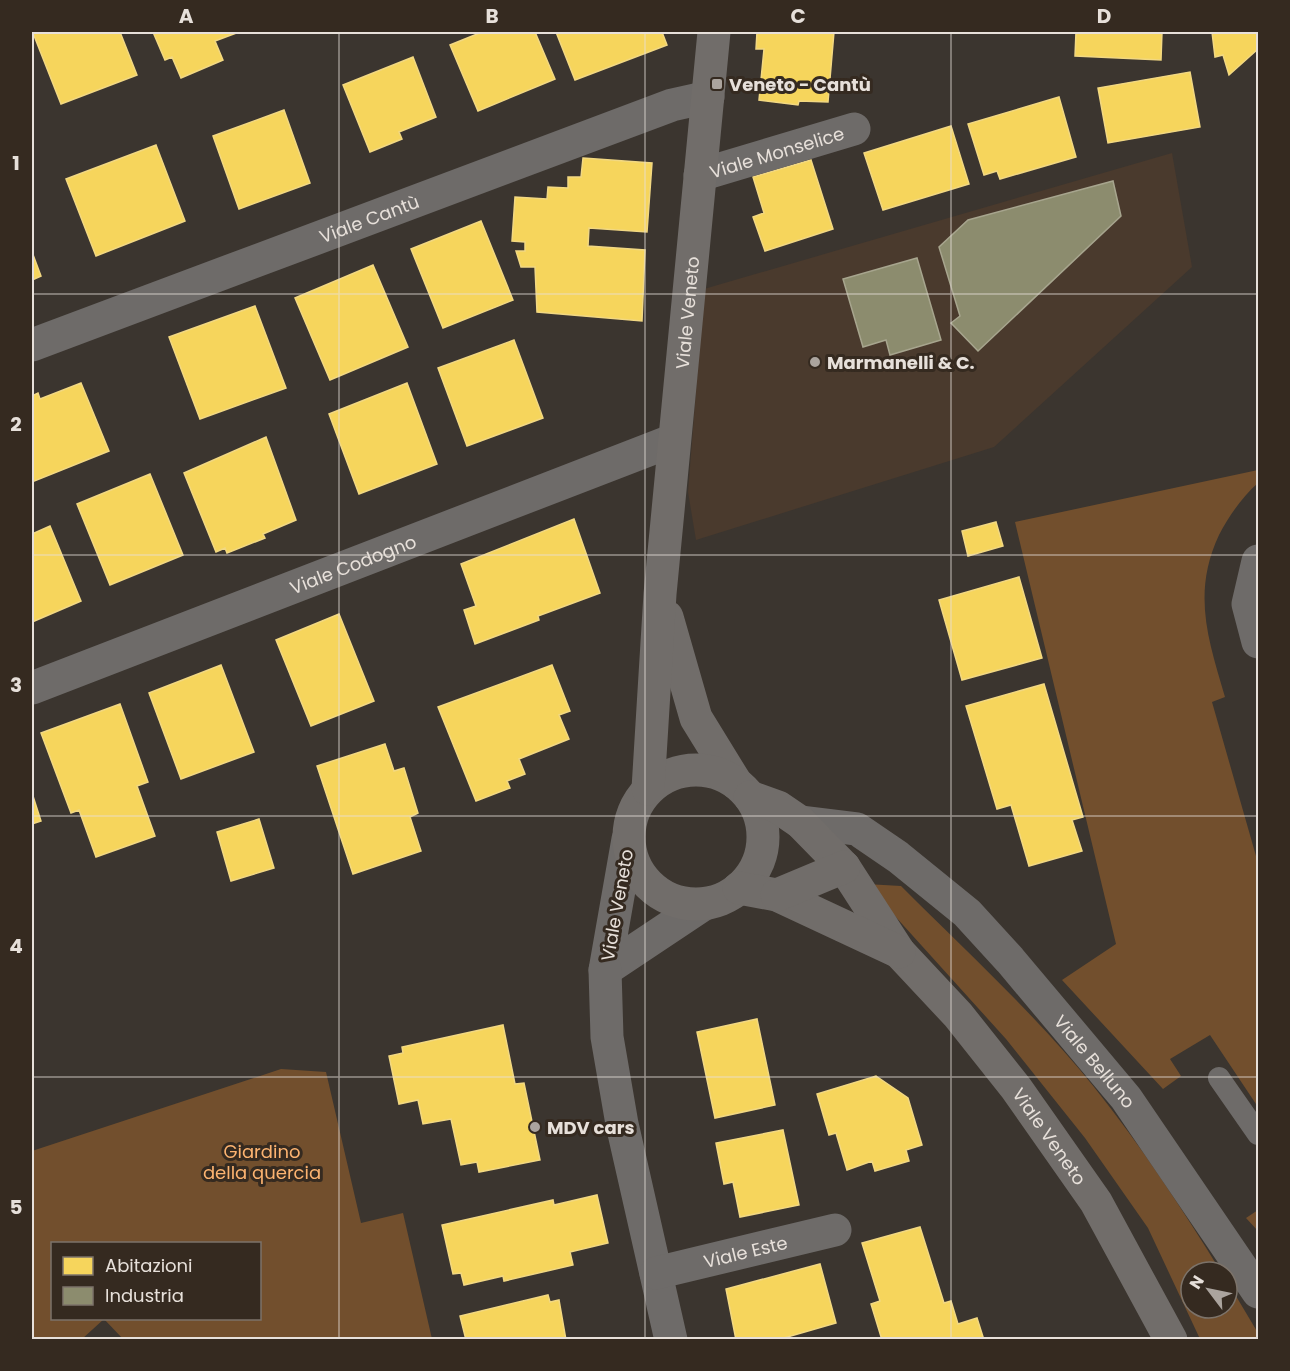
<svg xmlns="http://www.w3.org/2000/svg" width="1290" height="1371" font-family="Poppins,sans-serif">
  <style>
    .built { fill: #4a3a2d }
    .green { fill: #724f2d; fill-rule: evenodd }
    .homes { fill: #f6d55c; stroke: #f2d882; stroke-width: 1.5 }
    .industry { fill: #8c8c6e; stroke: #a7a58e; stroke-width: 1.5 }
    .lines { fill: none; stroke-linecap: round; stroke-linejoin: round }
    .lane { stroke: #6e6b69; stroke-width: 22 }
    .street { stroke: #6e6b69; stroke-width: 33 }
    .secondary { stroke: #716d6a; stroke-width: 33 }
    .grid { fill: none; stroke: #e7e0da; stroke-width: 1.5; stroke-opacity: 0.55 }
    .poi-dot { fill: #aba49e; stroke: #352a20; stroke-width: 2 }
    .labels { text-anchor: middle; dominant-baseline: central; stroke-width: 6; stroke-linejoin: round; paint-order: stroke }
    .poi-label { font-size: 18px; font-weight: bold; fill: #e7e0da; stroke: #352a20; text-anchor: start }
    .street-label { font-size: 18px; fill: #e7e0da; stroke: #352a20 }
    .park-label { font-size: 18px; fill: #fcb370; stroke: #352a20 }
    .neatline { fill: none; stroke: #e7e0da; stroke-width: 2 }
    .grid-label { font-size: 20px; text-anchor: middle; font-weight: bold; fill: #e7e0da }
  </style>
  <rect width="100%" height="100%" fill="#3b352f"/>
  <path class="built" d="M 1172,153 L 1192,267 L 994,447 L 696,540 L 688,492 L 704,289 Z"/>
  <path class="green" d="M 1258,470 L 1258,483 C 1242,497 1229,516 1219,535 C 1192,593 1208,639 1225,697 L 1212,702 L 1258,863 L 1258,1107 L 1210,1035 L 1170,1059 L 1181,1076 L 1163,1089 L 1062,980 L 1116,944 L 1015,522 Z
    M 866,884 L 901,886 C 965,950 1038,1017 1094,1087 C 1141,1146 1182,1208 1221,1272 L 1191,1272 L 1191,1308 L 1227,1308 L 1227,1281 L 1258,1333 L 1258,1339 L 1200,1339 L 1148,1228 L 1085,1138 L 1006,1039 Z
    M 281,1069 L 326,1072 L 361,1223 L 403,1213 L 432,1339 L 123,1339 L 104,1319 L 82,1339 L 32,1339 L 32,1151 ZM 52,1244 L 260,1244 L 260,1318 L 52,1318 Z
    M 1258,1210 L 1258,1231 L 1246,1218 Z"/>
  <path class="homes" d="M 38,32 L 120,32 L 137,75 L 61,104 L 33,33 Z
    M 153,32 L 239,32 L 215,41 L 223,60 L 181,78 L 172,57 L 165,60 Z
    M 482,32 L 535,32 L 555,79 L 478,111 L 450,45 Z
    M 556,32 L 662,32 L 667,45 L 575,80 Z
    M 757,32 L 834,32 L 828,102 L 799,101 L 798,105 L 759,100 L 764,49 L 756,49 Z
    M 1076,32 L 1162,32 L 1161,60 L 1075,56 Z
    M 1212,32 L 1258,32 L 1258,49 L 1229,75 L 1223,55 L 1215,57 Z
    M 413,57 L 436,117 L 399,132 L 402,139 L 370,152 L 343,85 Z
    M 1190,72 L 1200,127 L 1108,143 L 1098,88 Z
    M 1059,97 L 1076,157 L 1000,179 L 997,171 L 984,175 L 968,124 Z
    M 284,110 L 310,183 L 239,209 L 213,136 Z
    M 951,126 L 969,184 L 883,210 L 864,153 Z
    M 156,145 L 185,221 L 96,256 L 66,179 Z
    M 583,158 L 652,163 L 647,232 L 589,228 L 588,246 L 645,250 L 642,321 L 537,312 L 535,267 L 521,267 L 516,251 L 525,251 L 525,242 L 512,241 L 515,197 L 547,199 L 548,187 L 568,188 L 568,177 L 581,177 Z
    M 811,160 L 833,229 L 765,251 L 753,217 L 764,213 L 753,177 Z
    M 481,221 L 513,300 L 443,328 L 411,249 Z
    M 32,252 L 41,276 L 32,280 Z
    M 373,265 L 408,347 L 330,380 L 295,298 Z
    M 255,306 L 286,388 L 200,419 L 169,337 Z
    M 514,340 L 543,418 L 467,446 L 438,368 Z
    M 81,383 L 109,451 L 32,482 L 32,396 L 38,393 L 40,399 Z
    M 407,383 L 437,464 L 359,494 L 329,414 Z
    M 266,437 L 296,520 L 263,534 L 265,538 L 227,553 L 225,548 L 216,552 L 184,473 Z
    M 150,474 L 183,555 L 110,585 L 77,504 Z
    M 574,519 L 600,593 L 538,616 L 539,620 L 475,644 L 464,610 L 476,606 L 461,564 Z
    M 996,522 L 1003,546 L 968,556 L 962,531 Z
    M 50,526 L 81,601 L 32,622 L 32,534 Z
    M 1019,577 L 1042,658 L 962,680 L 939,600 Z
    M 339,614 L 374,701 L 311,726 L 276,640 Z
    M 221,665 L 254,752 L 181,779 L 149,693 Z
    M 552,665 L 570,711 L 559,715 L 569,739 L 519,759 L 525,774 L 507,781 L 510,788 L 476,801 L 438,707 Z
    M 1044,684 L 1083,817 L 1072,820 L 1082,851 L 1029,866 L 1011,805 L 997,809 L 966,706 Z
    M 120,704 L 148,782 L 137,786 L 155,836 L 96,857 L 79,810 L 71,813 L 41,733 Z
    M 385,744 L 394,771 L 404,768 L 418,813 L 410,817 L 421,851 L 353,874 L 317,766 Z
    M 32,793 L 41,821 L 32,824 Z
    M 259,819 L 274,868 L 231,881 L 217,832 Z
    M 757,1019 L 775,1105 L 715,1118 L 697,1032 Z
    M 503,1025 L 515,1084 L 524,1083 L 540,1160 L 479,1172 L 477,1162 L 461,1165 L 451,1119 L 423,1124 L 418,1100 L 399,1104 L 389,1056 L 403,1053 L 402,1047 Z
    M 876,1076 L 908,1098 L 922,1145 L 906,1150 L 909,1161 L 875,1171 L 872,1161 L 847,1170 L 836,1133 L 829,1135 L 817,1094 Z
    M 783,1130 L 799,1205 L 740,1217 L 733,1182 L 724,1184 L 716,1143 Z
    M 597,1195 L 608,1243 L 570,1252 L 573,1265 L 504,1281 L 503,1276 L 464,1285 L 461,1273 L 453,1274 L 442,1225 L 553,1200 L 554,1205 Z
    M 920,1227 L 944,1303 L 951,1301 L 958,1324 L 977,1318 L 984,1340 L 882,1340 L 871,1304 L 880,1301 L 862,1243 Z
    M 820,1264 L 836,1323 L 777,1340 L 736,1340 L 726,1289 Z
    M 548,1295 L 550,1302 L 559,1300 L 566,1340 L 466,1340 L 460,1316 Z"/>
  <path class="industry" d="M 1113,181 L 1121,216 L 978,351 L 951,323 L 960,316 L 939,247 L 968,220 Z
    M 917,258 L 941,340 L 890,355 L 886,340 L 863,347 L 843,279 Z"/>
  <g class="lines">
    <path class="lane" d="M 1219,1078 L 1258,1134"/>
    <g class="street">
      <path id="s1" d="M 700,175 L 854,129"/>
      <path id="s2" d="M 32,345 L 672,105 L 708,97"/>
      <path d="M 1258,561 L 1248,604 L 1258,642"/>
      <path id="s3" d="M 32,688 L 674,440"/>
      <path id="s4" d="M 800,822 L 857,829 L 898,857 L 967,913 L 1010,960 L 1126,1098 L 1258,1292"/>
      <path d="M 628,839 L 605,970 L 704,904"/>
      <path d="M 605,970 L 607,1037 L 622,1124 L 671,1340"/>
      <path id="s5" d="M 656,1273 L 835,1230"/>
    </g>
    <g class="secondary">
      <path d="M 667,617 L 696,718 L 736,783"/>
      <circle cx="696" cy="837" r="67"/>
      <path id="s6" d="M 648,789 L 660,594 L 714,32"/>
      <path id="s7" d="M 750,797 L 778,807 L 800,822 L 844,867 L 899,952 L 958,1015 L 1016,1088 L 1096,1202 L 1171,1340"/>
      <path d="M 739,888 L 777,895 L 899,952"/>
      <path d="M 777,895 L 844,867"/>
    </g>
  </g>
  <path class="grid" d="M 339,32 L 339,1340M 645,32 L 645,1340M 951,32 L 951,1340M 32,294 L 1258,294M 32,555 L 1258,555M 32,816 L 1258,816M 32,1077 L 1258,1077"/>
  <g class="poi-dot">
    <rect x="711" y="78" width="12" height="12" rx="3"/>
    <circle cx="815" cy="362" r="6"/>
    <circle cx="535" cy="1127" r="6"/>
  </g>
  <g class="labels">
    <g class="poi-label">
      <text x="729" y="84">Veneto - Cantù</text>
      <text x="827" y="362">Marmanelli &amp; C.</text>
      <text x="547" y="1127">MDV cars</text>
    </g>
    <g class="street-label">
      <text stroke="none"><textPath href="#s1" startOffset="80">Viale Monselice</textPath></text>
      <text stroke="none"><textPath href="#s2" startOffset="360">Viale Cantù</textPath></text>
      <text stroke="none"><textPath href="#s6" startOffset="478">Viale Veneto</textPath></text>
      <text stroke="none"><textPath href="#s3" startOffset="344">Viale Codogno</textPath></text>
      <text transform="translate(617 905) rotate(-80)">Viale Veneto</text>
      <text stroke="none"><textPath href="#s4" startOffset="392">Viale Belluno</textPath></text>
      <text stroke="none"><textPath href="#s7" startOffset="459">Viale Veneto</textPath></text>
      <text stroke="none"><textPath href="#s5" startOffset="92">Viale Este</textPath></text>
    </g>
    <g class="park-label">
      <text x="262" y="1151">Giardino<tspan x="262" dy="21">della quercia</tspan></text>
    </g>
  </g>
  <rect width="1290" height="1371" fill="none" stroke="#352a20" stroke-width="66"/>
  <rect x="51" y="1242" width="210" height="78" fill="#352a20" stroke="#7c736a" stroke-width="1.5"/>
  <rect x="63" y="1257" width="30" height="18" fill="#f6d55c" stroke="#7c736a" stroke-width="1.5"/>
  <text x="105" y="1272" font-size="18" fill="#e7e0da">Abitazioni</text>
  <rect x="63" y="1287" width="30" height="18" fill="#8c8c6e" stroke="#7c736a" stroke-width="1.5"/>
  <text x="105" y="1302" font-size="18" fill="#e7e0da">Industria</text>
  <g transform="translate(1209 1290) rotate(302)"><circle r="28" fill="#352a20" stroke="#7c736a" stroke-width="1.5"/>
  <path d="M0-4.5L10 22L0 15L-10 22Z" fill="#aba49e"/>
  <text y="-9" font-size="16" font-weight="bold" text-anchor="middle" fill="#e7e0da">N</text>
  </g>
  <rect x="33" y="33" width="1224" height="1305" class="neatline"/>
  <g class="grid-label">
    <text x="186" y="23">A</text>
    <text x="492" y="23">B</text>
    <text x="798" y="23">C</text>
    <text x="1104" y="23">D</text>
    <text x="16" y="170">1</text>
    <text x="16" y="431">2</text>
    <text x="16" y="692">3</text>
    <text x="16" y="953">4</text>
    <text x="16" y="1214">5</text>
  </g>
</svg>
